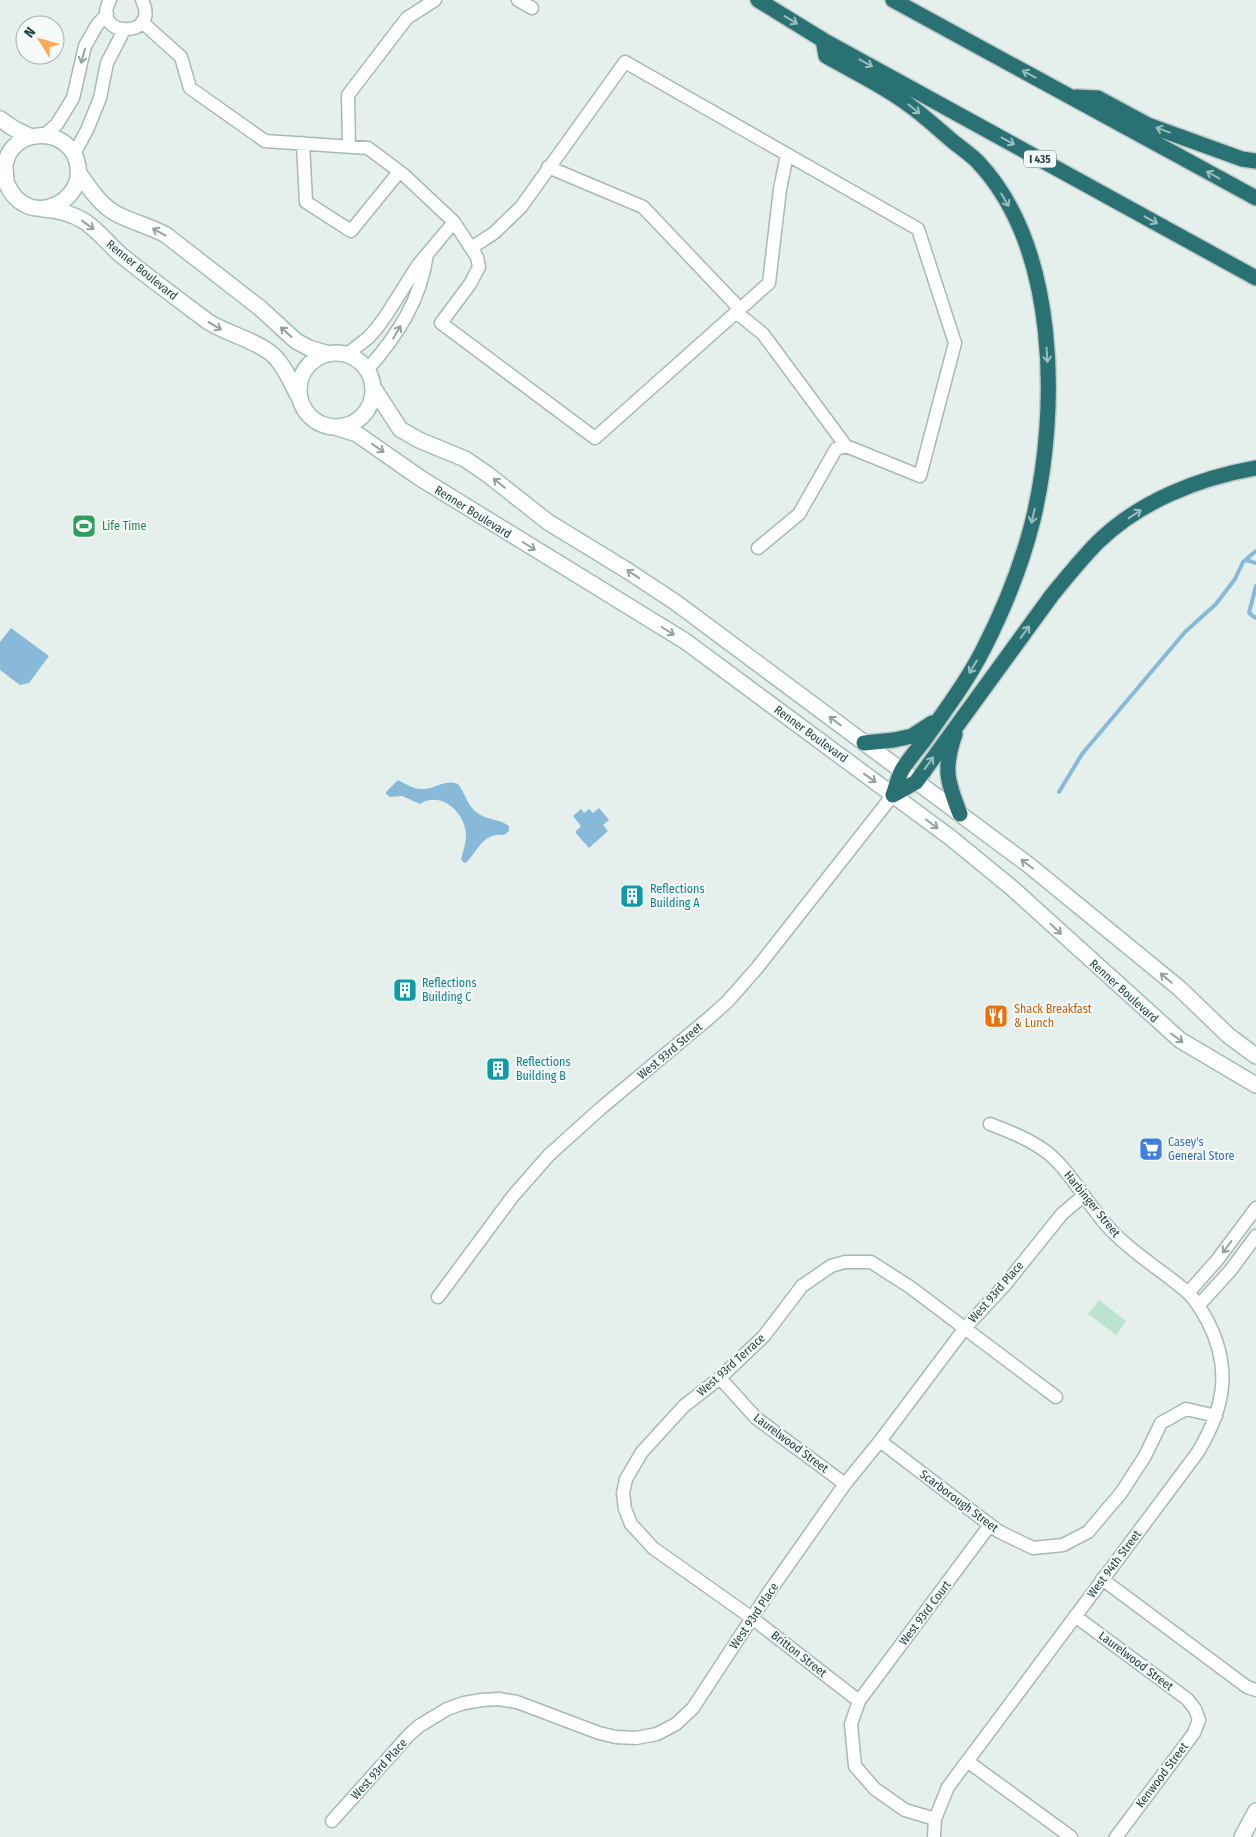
<svg xmlns="http://www.w3.org/2000/svg" width="1256" height="1837" font-family="'Fira Sans Condensed',sans-serif">
  <style>
    .green { fill: #bce2d0 }
    .water { fill: #88b9d9 }
    .lines { fill: none; stroke-linecap: round; stroke-linejoin: round }
    .stream { stroke: #88b9d9; stroke-width: 4 }
    .street-casing { stroke: #a7b9b7; stroke-width: 15 }
    .secondary-casing { stroke: #a2bdba; stroke-width: 18 }
    .highway-casing { stroke: #c1cbca; stroke-width: 18 }
    .street { stroke: #fff; stroke-width: 12 }
    .secondary { stroke: #fff; stroke-width: 15 }
    .highway { stroke: #2a7174; stroke-width: 15 }
    .oneway { stroke: #9abdbe }
    .oneway2 { stroke: #90a2a1 }
    .labels { text-anchor: middle; dominant-baseline: central; stroke-width: 4; stroke-linejoin: round; paint-order: stroke }
    .shield { fill: #f6fbfa; stroke: #627b7a; stroke-width: 1 }
    .shield-label { font-size: 11px; font-weight: bold; fill: #224443 }
    .street-label { font-size: 12px; fill: #224443; stroke: #f6fbfa }
    .leisure-label { font-size: 12px; fill: #27864d; stroke: #f6fbfa; text-anchor: start }
    .culture-label { font-size: 12px; fill: #0d838f; stroke: #f6fbfa; text-anchor: start }
    .food-label { font-size: 12px; fill: #c56008; stroke: #f6fbfa; text-anchor: start }
    .shop-label { font-size: 12px; fill: #366cbe; stroke: #f6fbfa; text-anchor: start }
  </style>
  <rect width="100%" height="100%" fill="#e5f0ed"/>
  <path class="green" d="M 1099,1300 L 1126,1321 L 1116,1335 L 1088,1314 Z"/>
  <path class="water" d="M 11,628 L 49,656 L 29,683 L 20,685 L 0,670 L 0,642 Z
    M 398,780 C 406,784 415,790 424,789 C 437,788 445,779 458,784 C 466,794 467,807 479,814 C 488,820 500,819 509,826 L 509,831 L 504,835 C 482,833 479,850 466,863 L 463,862 L 461,859 C 463,852 466,843 466,835 C 466,813 441,790 420,804 L 402,796 L 390,797 L 386,794 L 386,792 Z
    M 599,808 L 609,820 L 603,825 L 608,831 L 589,848 L 575,832 L 581,826 L 573,816 L 581,809 L 584,813 L 589,809 L 593,813 Z"/>
  <g class="lines">
    <path class="stream" d="M 1246,560 L 1256,563
      M 1256,586 L 1249,613 L 1256,618
      M 1059,792 L 1082,754 L 1185,632 L 1216,604 L 1235,579 L 1243,562 L 1256,551"/>
    <g class="street-casing">
      <path id="street" d="M 110,0 C 89,38 162,40 142,0
        M 518,0 L 532,8
        M 142,22 L 181,57 L 190,88 L 265,141 L 368,148 L 404,175 L 454,222 L 477,257 L 479,267 L 470,284 L 441,323 L 595,438 L 769,283 L 780,189 L 787,155
        M 45,135 L 57,124 L 73,98 L 85,46 L 97,25 L 107,14
        M 303,143 L 306,202 L 351,231 L 399,172
        M 349,146 L 348,95 L 407,18 L 435,0
        M 74,154 L 87,130 L 100,98 L 107,63 L 124,30
        M 548,167 L 643,207 L 740,309
        M 471,248 L 494,233 L 521,207 L 625,62 L 918,229 L 955,343 L 920,476 L 846,446 L 763,334 L 736,312
        M 346,355 L 368,338 L 377,328 L 387,314 L 418,265 L 454,222
        M 367,370 C 397,336 421,300 427,254
        M 758,548 L 799,514 L 836,449 L 846,446
        M 1188,1293 L 1218,1259 L 1256,1208
        M 438,1297 L 513,1196 L 549,1155 L 600,1109 L 709,1018 L 728,1001 L 757,968 L 893,795
        M 1199,1305 L 1230,1271 L 1256,1236
        M 720,1378 L 756,1418 L 845,1484
        M 880,1441 L 998,1531 L 1033,1548 L 1063,1545 L 1088,1532 L 1121,1493 L 1145,1456 L 1161,1423 L 1186,1409 L 1216,1416
        M 1102,1579 L 1247,1687 L 1256,1690
        M 1075,1616 L 1187,1699 L 1195,1709 L 1199,1720 L 1194,1733 L 1116,1837
        M 859,1701 L 990,1525
        M 967,1761 L 1071,1837
        M 935,1819 L 948,1787 L 1198,1452 C 1225,1407 1232,1367 1207,1320 C 1201,1310 1196,1299 1187,1292 C 1162,1270 1133,1254 1110,1229 C 1088,1206 1073,1174 1048,1153 C 1031,1140 1011,1132 990,1124
        M 332,1821 L 408,1736 L 419,1726 L 447,1709 L 464,1703 L 482,1700 L 499,1699 L 517,1702 L 599,1733 L 616,1737 L 636,1738 L 657,1734 L 676,1724 L 693,1708 L 767,1595 L 845,1484 L 880,1441 L 965,1328 L 1004,1286 L 1062,1214 L 1083,1196
        M 934,1837 L 935,1819 L 905,1810 L 875,1789 L 855,1766 L 851,1724 L 859,1701 L 752,1618 L 653,1548 L 631,1524 L 625,1509 L 623,1493 L 626,1479 L 642,1452 L 684,1406 L 720,1378 L 764,1336 L 802,1286 L 831,1266 L 845,1262 L 871,1262 L 910,1287 L 1056,1397"/>
    </g>
    <g class="secondary-casing">
      <path id="secondary" d="M 0,119 L 13,128 L 31,137
        M 0,167 C 4,178 8,190 16,198 C 35,217 65,208 76,185 C 78,179 79,173 78,166 C 71,125 10,126 5,166 C 5,171 6,177 6,182
        M 78,172 C 89,187 99,204 115,213 C 131,222 150,226 166,235 L 260,308 L 296,341 L 309,348 L 329,354
        M 43,209 C 58,210 71,213 84,221 C 98,230 108,244 121,255 C 149,278 178,299 207,321 C 227,334 256,340 273,355 C 285,366 292,385 300,399
        M299 390a37 37 0 1 1 74 0a37 37 0 1 1-74 0Z
        M 373,387 L 400,429 L 419,440 L 465,459 L 487,474 L 548,522 L 628,571 L 675,602 L 1030,866 L 1179,988 L 1229,1036 L 1256,1056
        M 335,427 L 357,434 L 420,478 L 685,641 L 951,838 L 1012,888 L 1180,1040 L 1256,1085
        M 1242,1837 L 1256,1811"/>
    </g>
    <g class="highway-casing">
      <path id="highway" d="M 758,0 L 823,40 L 1256,278
        M 893,0 L 1256,198
        M 823,40 L 826,56 C 854,72 884,86 909,105 C 923,115 936,127 950,139 C 958,146 969,153 977,161 C 1059,247 1059,411 1033,520 C 1022,564 1004,609 983,650 C 966,683 944,712 923,742 C 916,751 908,760 902,770 C 898,778 896,787 893,795
        M 1076,97 L 1098,98 L 1148,125 L 1242,159 L 1256,161
        M 955,734 C 943,769 947,781 960,814
        M 864,743 L 894,740 L 912,736 L 932,723
        M 893,795 L 916,782 L 1052,595 C 1067,577 1081,559 1098,542 C 1140,501 1199,478 1256,468"/>
    </g>
    <use href="#street" class="street"/>
    <use href="#secondary" class="secondary"/>
    <use href="#highway" class="highway"/>
  </g>
  <defs><path id="oneway-shaft" d="M-6 0H5M1.5-3L5.5 0L1.5 3" fill="none" stroke-width="1.6" stroke-linecap="round" stroke-linejoin="round" transform="scale(1.25)"/></defs>
  <g class="oneway">
    <use href="#oneway-shaft" transform="translate(791 20) rotate(31)"/>
    <use href="#oneway-shaft" transform="translate(866 63) rotate(29)"/>
    <use href="#oneway-shaft" transform="translate(1029 74) rotate(-152)"/>
    <use href="#oneway-shaft" transform="translate(914 109) rotate(39)"/>
    <use href="#oneway-shaft" transform="translate(1163 130) rotate(-160)"/>
    <use href="#oneway-shaft" transform="translate(1008 141) rotate(29)"/>
    <use href="#oneway-shaft" transform="translate(1213 175) rotate(-151)"/>
    <use href="#oneway-shaft" transform="translate(1005 200) rotate(60)"/>
    <use href="#oneway-shaft" transform="translate(1151 220) rotate(29)"/>
    <use href="#oneway-shaft" transform="translate(1047 355) rotate(86)"/>
    <use href="#oneway-shaft" transform="translate(1135 514) rotate(-33)"/>
    <use href="#oneway-shaft" transform="translate(1033 516) rotate(103)"/>
    <use href="#oneway-shaft" transform="translate(1025 632) rotate(-54)"/>
    <use href="#oneway-shaft" transform="translate(973 667) rotate(121)"/>
    <use href="#oneway-shaft" transform="translate(929 763) rotate(-54)"/>
  </g>
  <g class="oneway2">
    <use href="#oneway-shaft" transform="translate(83 56) rotate(106)"/>
    <use href="#oneway-shaft" transform="translate(88 225) rotate(36)"/>
    <use href="#oneway-shaft" transform="translate(159 232) rotate(-151)"/>
    <use href="#oneway-shaft" transform="translate(215 326) rotate(31)"/>
    <use href="#oneway-shaft" transform="translate(286 332) rotate(-138)"/>
    <use href="#oneway-shaft" transform="translate(397 332) rotate(-59)"/>
    <use href="#oneway-shaft" transform="translate(378 448) rotate(35)"/>
    <use href="#oneway-shaft" transform="translate(499 483) rotate(-141)"/>
    <use href="#oneway-shaft" transform="translate(529 546) rotate(32)"/>
    <use href="#oneway-shaft" transform="translate(633 574) rotate(-147)"/>
    <use href="#oneway-shaft" transform="translate(668 631) rotate(32)"/>
    <use href="#oneway-shaft" transform="translate(835 721) rotate(-143)"/>
    <use href="#oneway-shaft" transform="translate(870 778) rotate(36)"/>
    <use href="#oneway-shaft" transform="translate(932 824) rotate(37)"/>
    <use href="#oneway-shaft" transform="translate(1027 864) rotate(-143)"/>
    <use href="#oneway-shaft" transform="translate(1056 929) rotate(43)"/>
    <use href="#oneway-shaft" transform="translate(1166 978) rotate(-140)"/>
    <use href="#oneway-shaft" transform="translate(1177 1038) rotate(37)"/>
    <use href="#oneway-shaft" transform="translate(1227 1247) rotate(127)"/>
  </g>
  <defs>
    <g id="stadium-square" transform="scale(1.25)"><rect x="-9" y="-9" width="18" height="18" rx="4" fill="#2e9e5b" stroke="#f6fbfa"/><path d="M0-5a6.5 5 0 1 0 0 10a6.5 5 0 1 0 0-10ZM-3.5-1.8h7v3.6h-7Z" fill="#fff"/></g>
    <g id="building-square" transform="scale(1.25)"><rect x="-9" y="-9" width="18" height="18" rx="4" fill="#0f9aa8" stroke="#f6fbfa"/><path d="M-4-6H4V6H1V3H-1V6H-4ZM-2.5-4.3h1.7v1.8h-1.7ZM.8-4.3h1.7v1.8H.8ZM-2.5-1h1.7V.8h-1.7ZM.8-1h1.7V.8H.8Z" fill="#fff"/></g>
    <g id="restaurant-square" transform="scale(1.25)"><rect x="-9" y="-9" width="18" height="18" rx="4" fill="#e8710a" stroke="#f6fbfa"/><path d="M-5-6h1v4h1v-4h1v4h1v-4h1v5L-1.5 .5V6h-2V.5L-5-1ZM5-6V6H3V1.5H1.5Q1.5-4 5-6Z" fill="#fff"/></g>
    <g id="supermarket-square" transform="scale(1.25)"><rect x="-9" y="-9" width="18" height="18" rx="4" fill="#3f7fe0" stroke="#f6fbfa"/><path d="M-6-5.5h2.5l.6 2H6L4.5 2H-2.5L-4.4-4H-6ZM-1.5 3.2a1.3 1.3 0 1 0 .1 0ZM3 3.2a1.3 1.3 0 1 0 .1 0Z" fill="#fff"/></g>
  </defs>
  <g fill-rule="evenodd">
    <use href="#stadium-square" x="84" y="526"/>
    <use href="#building-square" x="632" y="896"/>
    <use href="#building-square" x="405" y="990"/>
    <use href="#restaurant-square" x="996" y="1016"/>
    <use href="#building-square" x="498" y="1069"/>
    <use href="#supermarket-square" x="1151" y="1149"/>
  </g>
  <g class="labels">
    <rect class="shield" x="1024" y="150.5" width="32" height="17" rx="4"/>
    <g class="shield-label">
      <text x="1040" y="159">I 435</text>
    </g>
    <g class="street-label">
      <text transform="translate(142 270) rotate(39)">Renner Boulevard</text>
      <text transform="translate(473 512) rotate(32)">Renner Boulevard</text>
      <text transform="translate(811 734) rotate(36)">Renner Boulevard</text>
      <text transform="translate(1124 991) rotate(42)">Renner Boulevard</text>
      <text transform="translate(670 1051) rotate(-40)">West 93rd Street</text>
      <text transform="translate(1092 1204) rotate(51)">Harbinger Street</text>
      <text transform="translate(996 1292) rotate(-49)">West 93rd Place</text>
      <text transform="translate(731 1365) rotate(-42)">West 93rd Terrace</text>
      <text transform="translate(791 1443) rotate(37)">Laurelwood Street</text>
      <text transform="translate(959 1501) rotate(37)">Scarborough Street</text>
      <text transform="translate(1114 1564) rotate(-53)">West 94th Street</text>
      <text transform="translate(925 1613) rotate(-53)">West 93rd Court</text>
      <text transform="translate(754 1616) rotate(-56)">West 93rd Place</text>
      <text transform="translate(799 1654) rotate(38)">Britton Street</text>
      <text transform="translate(1136 1661) rotate(37)">Laurelwood Street</text>
      <text transform="translate(379 1769) rotate(-48)">West 93rd Place</text>
      <text transform="translate(1162 1775) rotate(-53)">Kenwood Street</text>
    </g>
    <g class="leisure-label">
      <text x="102" y="526">Life Time</text>
    </g>
    <g class="culture-label">
      <text x="650" y="889">Reflections<tspan x="650" dy="14">Building A</tspan></text>
      <text x="422" y="983">Reflections<tspan x="422" dy="14">Building C</tspan></text>
      <text x="516" y="1062">Reflections<tspan x="516" dy="14">Building B</tspan></text>
    </g>
    <g class="food-label">
      <text x="1014" y="1009">Shack Breakfast<tspan x="1014" dy="14">&amp; Lunch</tspan></text>
    </g>
    <g class="shop-label">
      <text x="1168" y="1142">Casey's<tspan x="1168" dy="14">General Store</tspan></text>
    </g>
  </g>
  <g transform="translate(40 40) rotate(307)"><circle r="24" fill="#f6fbfa" stroke="#a1b2b1"/>
  <path d="M0-4L9 19L0 12L-9 19Z" fill="#ffa854"/>
  <text y="-8" font-size="14" font-weight="bold" text-anchor="middle" fill="#224443">N</text>
  </g>
</svg>
